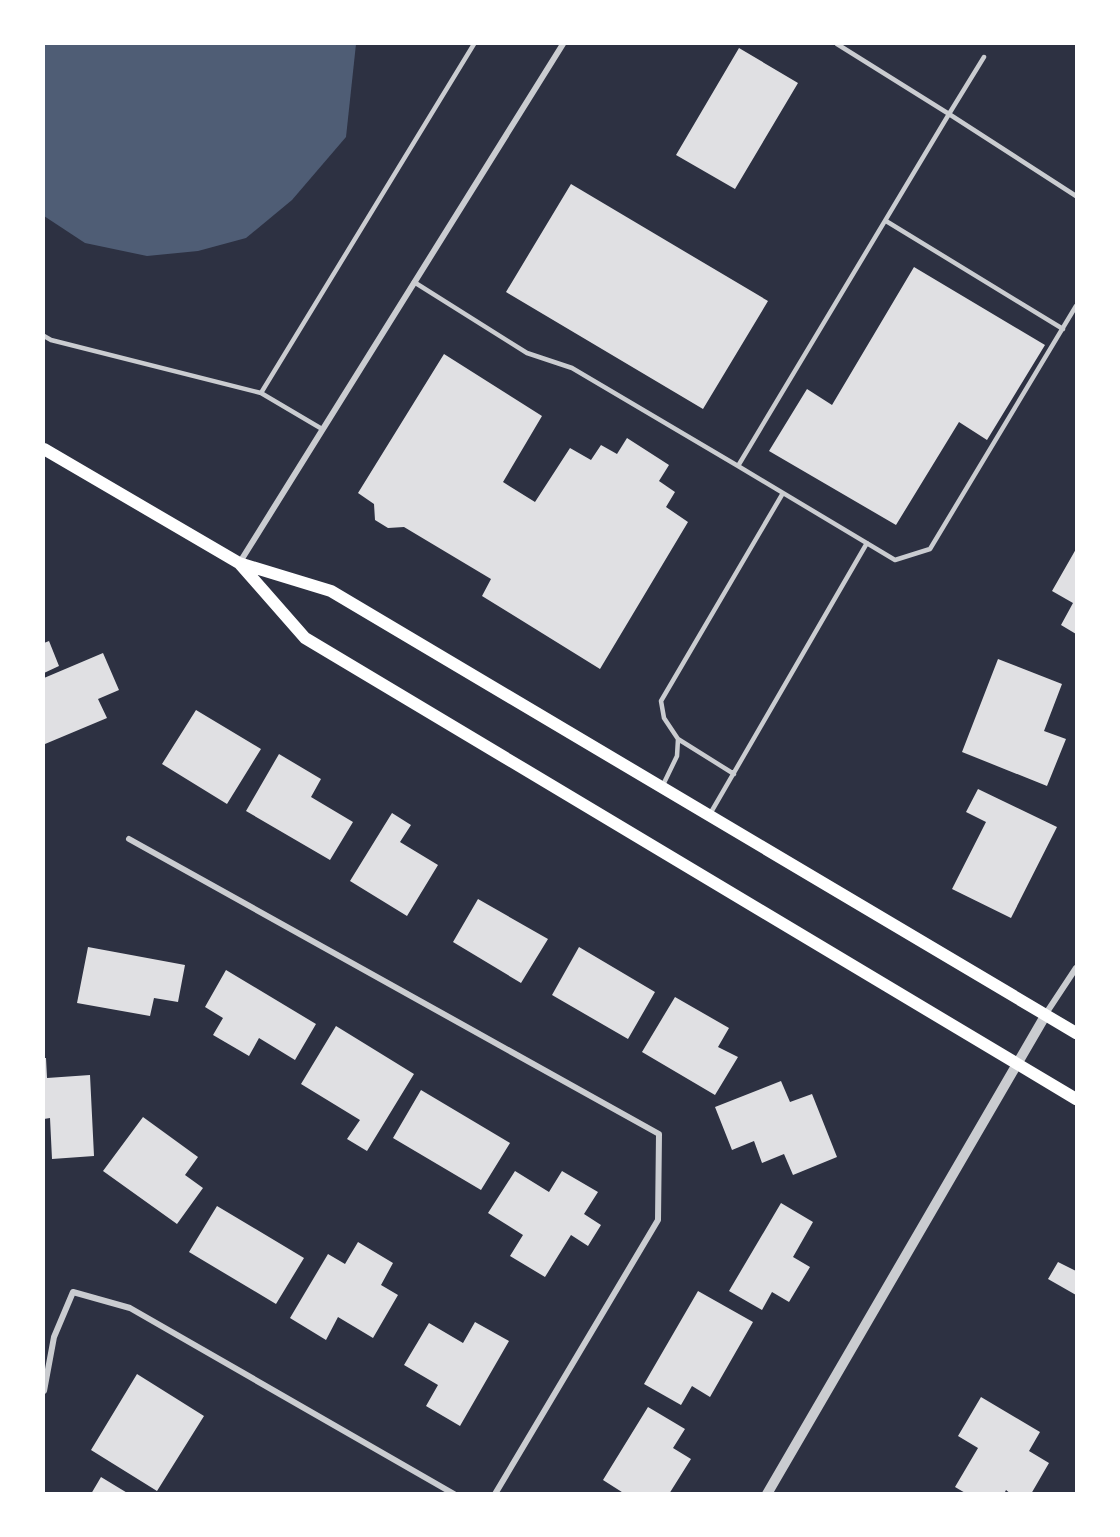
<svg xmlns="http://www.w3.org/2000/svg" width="1120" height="1537" font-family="'Times New Roman',serif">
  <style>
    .water { fill: #4f5d75 }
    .building { fill: #e0e0e3 }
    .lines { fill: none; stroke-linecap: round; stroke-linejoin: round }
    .service { stroke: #caccd0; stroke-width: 4.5 }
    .minor { stroke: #caccd0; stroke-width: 6 }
    .tertiary { stroke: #caccd0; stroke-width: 10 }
    .secondary { stroke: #fff; stroke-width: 12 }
  </style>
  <rect width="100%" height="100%" fill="#2d3142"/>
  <path class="water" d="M 44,44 L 356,44 L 346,137 L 292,200 L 246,238 L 198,251 L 147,256 L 85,243 L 44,216 Z"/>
  <path class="building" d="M 739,48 L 798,83 L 735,189 L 676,155 Z
    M 571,184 L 768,301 L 703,409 L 506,292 Z
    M 914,267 L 1045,345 L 987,440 L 959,422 L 896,525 L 769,451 L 807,389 L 832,405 Z
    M 444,354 L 542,416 L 503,482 L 535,502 L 570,448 L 591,460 L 601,445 L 617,454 L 627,438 L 669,465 L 659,481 L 675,492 L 666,507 L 688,522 L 600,669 L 482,596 L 491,579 L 404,527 L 388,528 L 375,520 L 374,504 L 358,493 Z
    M 1076,549 L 1076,634 L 1061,625 L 1073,603 L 1052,591 Z
    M 49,641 L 59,666 L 44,673 L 44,643 Z
    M 103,653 L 119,690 L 98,699 L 107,718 L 45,744 L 44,678 Z
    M 998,659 L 1062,684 L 1044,731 L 1066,739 L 1047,786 L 962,752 Z
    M 196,710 L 261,749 L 227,804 L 162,764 Z
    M 279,754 L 321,779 L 311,797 L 353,822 L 330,860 L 246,811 Z
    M 978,789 L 1057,827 L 1011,918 L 952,889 L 986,822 L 966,812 Z
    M 392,813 L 411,825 L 400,842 L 438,865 L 407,916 L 350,881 Z
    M 478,899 L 548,939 L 521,983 L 453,942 Z
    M 88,947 L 185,965 L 178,1002 L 154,998 L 150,1016 L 77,1003 Z
    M 579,947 L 655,992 L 628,1039 L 552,995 Z
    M 226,970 L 316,1024 L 295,1060 L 259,1038 L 249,1056 L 213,1035 L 223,1018 L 205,1007 Z
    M 675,997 L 729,1028 L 718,1047 L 738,1057 L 715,1095 L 642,1052 Z
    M 336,1026 L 414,1074 L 367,1151 L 347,1139 L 360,1120 L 301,1084 Z
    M 44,1058 L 46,1058 L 47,1078 L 90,1075 L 94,1156 L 52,1159 L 50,1118 L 44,1119 Z
    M 781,1081 L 790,1102 L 812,1094 L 837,1157 L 793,1175 L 784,1154 L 762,1163 L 754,1141 L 732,1150 L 715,1107 Z
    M 421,1090 L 510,1143 L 481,1190 L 393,1138 Z
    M 143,1117 L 198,1157 L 185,1175 L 203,1188 L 177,1224 L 103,1171 Z
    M 515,1171 L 549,1192 L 562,1171 L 598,1192 L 584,1214 L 601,1225 L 588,1246 L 571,1235 L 545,1277 L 510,1256 L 523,1235 L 488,1213 Z
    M 781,1203 L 813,1222 L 793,1257 L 810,1267 L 789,1302 L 772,1292 L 762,1310 L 729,1291 Z
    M 217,1206 L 304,1258 L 276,1304 L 189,1252 Z
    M 358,1242 L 393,1263 L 381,1285 L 398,1295 L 373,1338 L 338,1317 L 326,1340 L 290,1318 L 328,1254 L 345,1264 Z
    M 1058,1262 L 1076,1271 L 1076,1295 L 1048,1279 Z
    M 698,1291 L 753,1322 L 710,1397 L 692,1386 L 681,1405 L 644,1384 Z
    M 475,1322 L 509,1341 L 460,1426 L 426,1406 L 438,1385 L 404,1365 L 429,1323 L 463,1343 Z
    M 137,1374 L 204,1416 L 157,1491 L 91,1450 Z
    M 981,1397 L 1040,1432 L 1029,1451 L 1049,1463 L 1031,1494 L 1011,1494 L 1006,1490 L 1004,1494 L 967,1494 L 955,1487 L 978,1448 L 958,1436 Z
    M 648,1407 L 685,1429 L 673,1448 L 691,1459 L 669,1494 L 625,1494 L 603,1480 Z
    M 101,1477 L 129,1494 L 91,1494 Z"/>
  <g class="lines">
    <path class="service" d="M 837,44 L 949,114 L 738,466 L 895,560 L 930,549 L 1076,306
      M 984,57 L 949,114 L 1076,196
      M 886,221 L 1063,329
      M 414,282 L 527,353 L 572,368 L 738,466
      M 44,336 L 51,340 L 261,393 L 322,429
      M 261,393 L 474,44
      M 678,739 L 734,774
      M 663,785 L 677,756 L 678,739 L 664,718 L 661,701 L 783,493
      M 710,814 L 867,543"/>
    <path class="minor" d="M 240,562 L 563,44
      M 129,839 L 659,1134 L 658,1220 L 495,1494
      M 1045,1015 L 1076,968
      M 44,1391 L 54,1337 L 73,1292 L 130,1308 L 454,1494"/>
    <path class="tertiary" d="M 767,1494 L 1045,1016"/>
    <path class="secondary" d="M 44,449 L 239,563 L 331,591 L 1076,1033
      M 240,564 L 305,638 L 1076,1099"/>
  </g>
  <rect width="1120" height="1537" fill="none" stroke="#ffffff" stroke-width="90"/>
</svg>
